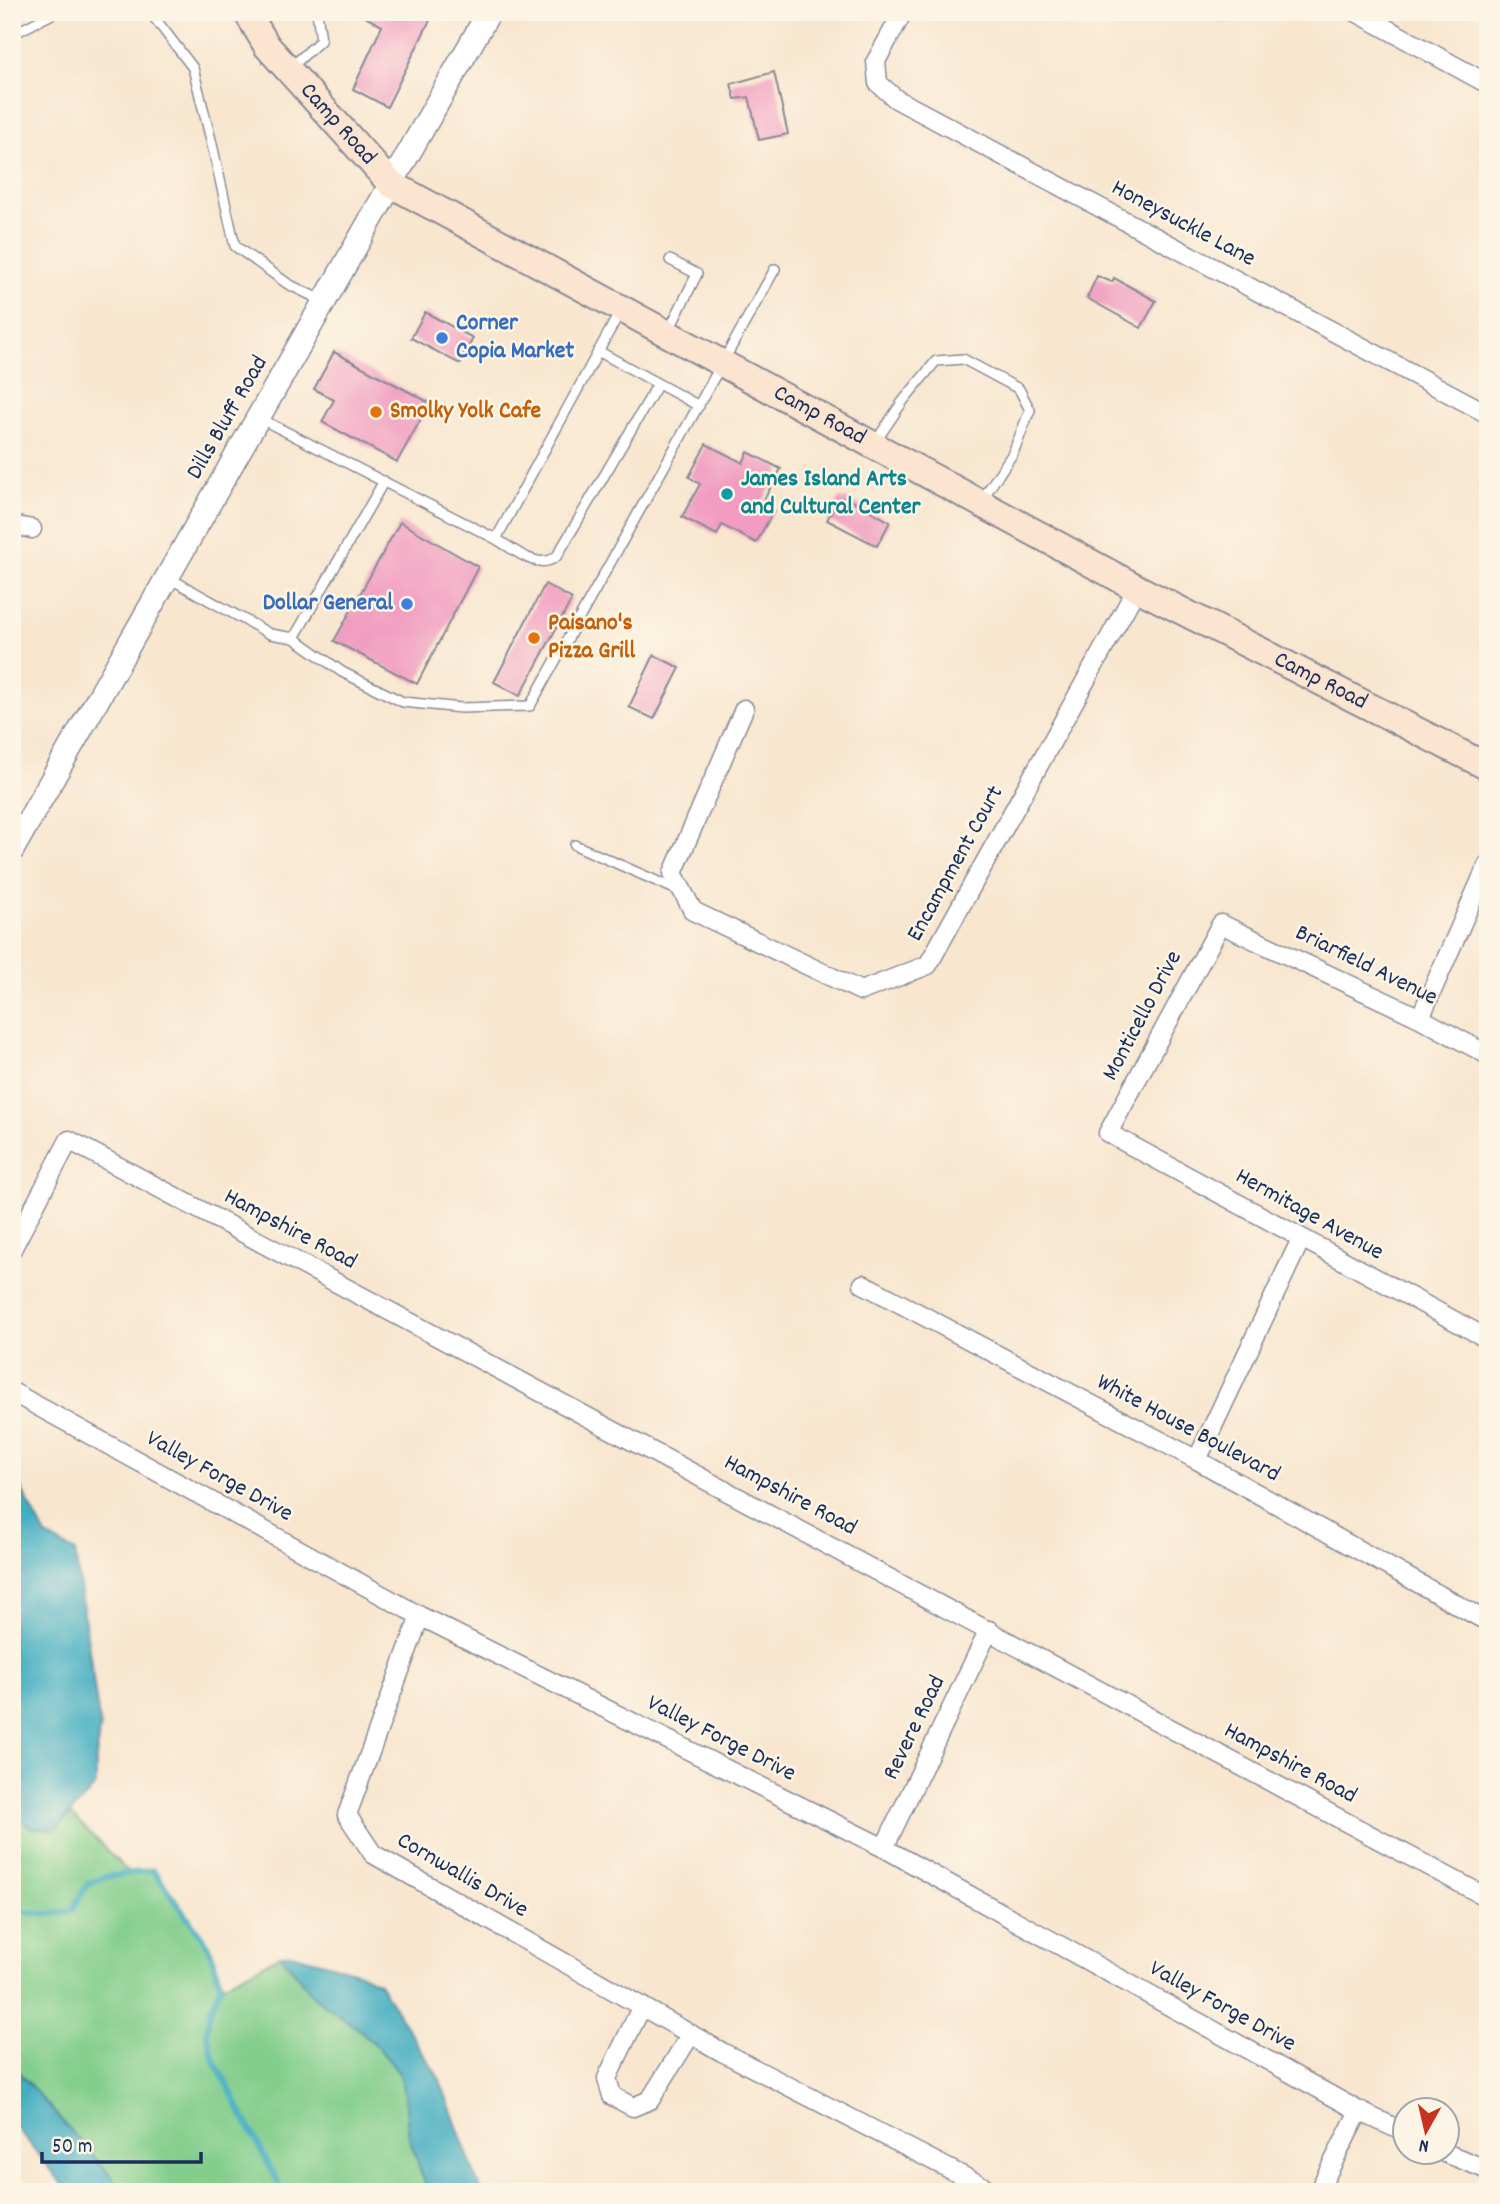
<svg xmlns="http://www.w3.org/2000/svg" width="1500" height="2204" font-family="Dekko,sans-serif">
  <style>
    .green { fill: #83ce8c; stroke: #4f7e75; stroke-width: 2 }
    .water { fill: #44afc2; stroke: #306f90; stroke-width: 2 }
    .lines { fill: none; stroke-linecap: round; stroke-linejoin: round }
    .stream { stroke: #44afc2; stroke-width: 6 }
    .building { fill: #f19cc0 }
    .service-casing { stroke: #8a8a96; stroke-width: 12 }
    .minor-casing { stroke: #8a8a96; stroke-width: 21 }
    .tertiary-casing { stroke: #8a8a96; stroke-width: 26 }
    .secondary-casing { stroke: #8a8a96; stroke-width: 30 }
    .service { stroke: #fff; stroke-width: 9 }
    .minor { stroke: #fff; stroke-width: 18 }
    .tertiary { stroke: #fff; stroke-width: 23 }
    .secondary { stroke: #fce5d0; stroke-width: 26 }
    .shop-dot { fill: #3f7fe0; stroke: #fcf5e5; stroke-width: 2.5 }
    .food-dot { fill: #e8710a; stroke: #fcf5e5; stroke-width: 2.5 }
    .culture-dot { fill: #0f9aa8; stroke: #fcf5e5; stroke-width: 2.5 }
    .labels { text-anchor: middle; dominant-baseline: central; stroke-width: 5; stroke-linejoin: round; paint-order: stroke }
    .street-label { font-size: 24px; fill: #1b2f5e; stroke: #fcf5e5 }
    .shop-label { font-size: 24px; font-weight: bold; fill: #366cbe; stroke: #fcf5e5; text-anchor: start }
    .food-label { font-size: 24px; font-weight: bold; fill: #c56008; stroke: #fcf5e5; text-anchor: start }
    .culture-label { font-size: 24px; font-weight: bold; fill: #0d838f; stroke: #fcf5e5; text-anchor: start }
  </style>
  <rect width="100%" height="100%" fill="#fcf5e5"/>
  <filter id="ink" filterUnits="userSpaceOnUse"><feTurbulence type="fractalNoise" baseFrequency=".0143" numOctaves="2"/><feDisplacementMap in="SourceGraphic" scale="14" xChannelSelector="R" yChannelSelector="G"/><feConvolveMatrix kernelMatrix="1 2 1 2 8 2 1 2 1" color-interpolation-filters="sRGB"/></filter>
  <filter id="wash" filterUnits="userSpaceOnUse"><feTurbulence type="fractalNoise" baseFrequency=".00686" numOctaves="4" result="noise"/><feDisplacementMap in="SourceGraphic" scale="28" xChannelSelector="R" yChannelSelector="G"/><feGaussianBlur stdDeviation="1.57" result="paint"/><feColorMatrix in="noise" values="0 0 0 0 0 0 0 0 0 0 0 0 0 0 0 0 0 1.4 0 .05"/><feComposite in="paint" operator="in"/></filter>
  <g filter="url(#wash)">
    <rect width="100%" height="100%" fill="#f8e6cf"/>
    <path class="green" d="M 12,1808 L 29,1827 C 51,1830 54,1829 72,1815 L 130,1874 L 153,1870 L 209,1947 L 221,1986 L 281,1955 L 314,1997 L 361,2031 L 378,2047 L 400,2074 L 405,2094 L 409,2137 L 428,2192 L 124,2192 L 12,2065 Z"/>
    <path class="water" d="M 12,1471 L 46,1536 L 75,1552 L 100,1727 L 96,1757 L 96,1785 C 81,1800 71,1816 54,1829 L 29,1827 L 12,1808 Z
      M 291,1954 L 357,1972 L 379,1983 L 440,2080 L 481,2192 L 428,2192 L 409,2137 L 405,2094 L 400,2074 L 378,2047 L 361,2031 L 314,1997 L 281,1955 Z
      M 12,2065 L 115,2180 L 124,2192 L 69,2192 L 12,2122 Z"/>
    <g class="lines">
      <path class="stream" d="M 12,1906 C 28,1916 55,1916 72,1910 L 88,1883 L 105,1877 L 153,1870 L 209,1947 L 221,1986 L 210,2010 L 207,2033 L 213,2058 L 283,2192"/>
    </g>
    <g id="blocks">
      <path class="building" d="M 356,12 L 434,12 L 387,107 L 353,89 L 382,26 Z
        M 774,72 L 788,134 L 759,140 L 749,97 L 735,99 L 731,84 Z
        M 1097,276 L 1112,282 L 1114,278 L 1156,301 L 1141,328 L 1087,298 Z
        M 425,312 L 473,338 L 460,364 L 411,338 Z
        M 334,352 L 430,403 L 397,462 L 322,422 L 334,400 L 314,389 Z
        M 706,444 L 743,463 L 748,452 L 781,469 L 762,503 L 774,510 L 756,543 L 722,525 L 717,535 L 682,517 L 700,484 L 689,477 Z
        M 839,498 L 849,499 L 890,522 L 877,546 L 827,520 Z
        M 400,522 L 478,567 L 417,684 L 334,641 Z
        M 545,584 L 572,599 L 520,696 L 494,682 Z
        M 654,655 L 680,668 L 654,719 L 629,707 Z"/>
    </g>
  </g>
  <g filter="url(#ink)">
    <use href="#blocks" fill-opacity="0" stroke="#8a8a96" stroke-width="2"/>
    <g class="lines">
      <g class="service-casing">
        <path id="service" d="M 150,12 L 193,68 L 211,140 L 235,246 L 288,284 L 323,301
          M 12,38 L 17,32 L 56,12
          M 289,69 L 321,40 L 317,12
          M 668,332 L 697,274 L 670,260
          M 598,351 L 699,406
          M 259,418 L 496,539 L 621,310
          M 874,444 L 903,401 L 936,361 L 963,359 L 1019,389 L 1030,410 L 1013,453 L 981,501
          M 496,539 C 514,549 538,572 557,556 L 658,384
          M 169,578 L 270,634 L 294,638 L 384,481
          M 294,638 L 342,672 L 403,702 L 461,708 L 530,706 L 775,269
          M 575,845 L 679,891"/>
      </g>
      <g class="minor-casing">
        <path id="minor" d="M 903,12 L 876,61 L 878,83 L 896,99 L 1488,414
          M 1356,12 L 1488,84
          M 12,525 L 32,529
          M 744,709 L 673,873 L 693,911 L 861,991 L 928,965 L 1137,588
          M 1420,1018 L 1488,864
          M 1488,1055 L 1420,1018 L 1221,924 L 1108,1133 L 1488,1339
          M 12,1249 L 69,1140 L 1488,1898
          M 863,1284 L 1197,1460 L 1488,1622
          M 12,1392 L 420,1616 L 884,1848 L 1359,2111 L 1406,2133
          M 1197,1460 L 1301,1239
          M 420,1616 L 347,1815 L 373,1854 L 722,2052 L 994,2192
          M 884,1848 L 989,1630
          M 642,2006 L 607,2078 L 612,2096 L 633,2107 L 650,2100 L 691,2034
          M 1443,2152 L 1488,2170
          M 1318,2192 L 1359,2111"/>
      </g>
      <g class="tertiary-casing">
        <path id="tertiary" d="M 12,850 L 489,12"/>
      </g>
      <g class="secondary-casing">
        <g id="secondary">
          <path id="s1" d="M 247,12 L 267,46 L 391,184 L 1137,588 L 1488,767"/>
        </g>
      </g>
      <use href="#service" class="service"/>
      <use href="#minor" class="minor"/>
      <use href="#tertiary" class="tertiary"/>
      <use href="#secondary" class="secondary"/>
    </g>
  </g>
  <g class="shop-dot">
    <circle cx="442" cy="338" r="7"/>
    <circle cx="407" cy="604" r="7"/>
  </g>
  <g class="food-dot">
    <circle cx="376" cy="412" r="7"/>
    <circle cx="534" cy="638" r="7"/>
  </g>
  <circle class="culture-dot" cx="727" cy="494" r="7"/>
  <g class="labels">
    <g class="street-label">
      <text stroke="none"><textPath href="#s1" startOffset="145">Camp Road</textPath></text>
      <text transform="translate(1183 224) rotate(28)">Honeysuckle Lane</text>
      <text stroke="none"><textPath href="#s1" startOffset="712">Camp Road</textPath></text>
      <text transform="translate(228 418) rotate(-60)">Dills Bluff Road</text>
      <text stroke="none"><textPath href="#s1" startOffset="1279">Camp Road</textPath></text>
      <text transform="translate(956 864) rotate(-61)">Encampment Court</text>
      <text transform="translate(1366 966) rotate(26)">Briarfield Avenue</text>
      <text transform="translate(1143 1016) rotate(-62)">Monticello Drive</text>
      <text transform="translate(1309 1215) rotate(29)">Hermitage Avenue</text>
      <text transform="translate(290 1230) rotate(28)">Hampshire Road</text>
      <text transform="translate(1188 1429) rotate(28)">White House Boulevard</text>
      <text transform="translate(219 1477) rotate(29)">Valley Forge Drive</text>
      <text transform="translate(790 1496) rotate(28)">Hampshire Road</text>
      <text transform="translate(915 1728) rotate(-64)">Revere Road</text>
      <text transform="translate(721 1739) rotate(27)">Valley Forge Drive</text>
      <text transform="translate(1290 1764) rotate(28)">Hampshire Road</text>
      <text transform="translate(462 1876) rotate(30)">Cornwallis Drive</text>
      <text transform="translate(1222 2007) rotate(29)">Valley Forge Drive</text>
    </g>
    <g class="shop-label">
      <text x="456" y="324">Corner<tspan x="456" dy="28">Copia Market</tspan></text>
      <text x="393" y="604" text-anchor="end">Dollar General</text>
    </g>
    <g class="food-label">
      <text x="390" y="412">Smolky Yolk Cafe</text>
      <text x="548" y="624">Paisano's<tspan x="548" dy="28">Pizza Grill</tspan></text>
    </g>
    <g class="culture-label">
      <text x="741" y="480">James Island Arts<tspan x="741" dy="28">and Cultural Center</tspan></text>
    </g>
  </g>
  <rect width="1500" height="2204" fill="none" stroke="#fcf5e5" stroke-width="42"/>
  <g transform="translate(1426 2131) rotate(188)"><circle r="33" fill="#fcf5e5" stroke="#a2a6af" stroke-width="2"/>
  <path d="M0-5L12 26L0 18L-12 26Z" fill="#c8321e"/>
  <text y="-10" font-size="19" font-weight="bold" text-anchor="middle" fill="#1b2f5e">N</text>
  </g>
  <path d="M42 2152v10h159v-10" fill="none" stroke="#1b2f5e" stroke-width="3.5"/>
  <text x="52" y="2152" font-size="21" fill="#1b2f5e" stroke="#fcf5e5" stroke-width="5" paint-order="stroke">50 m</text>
</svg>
